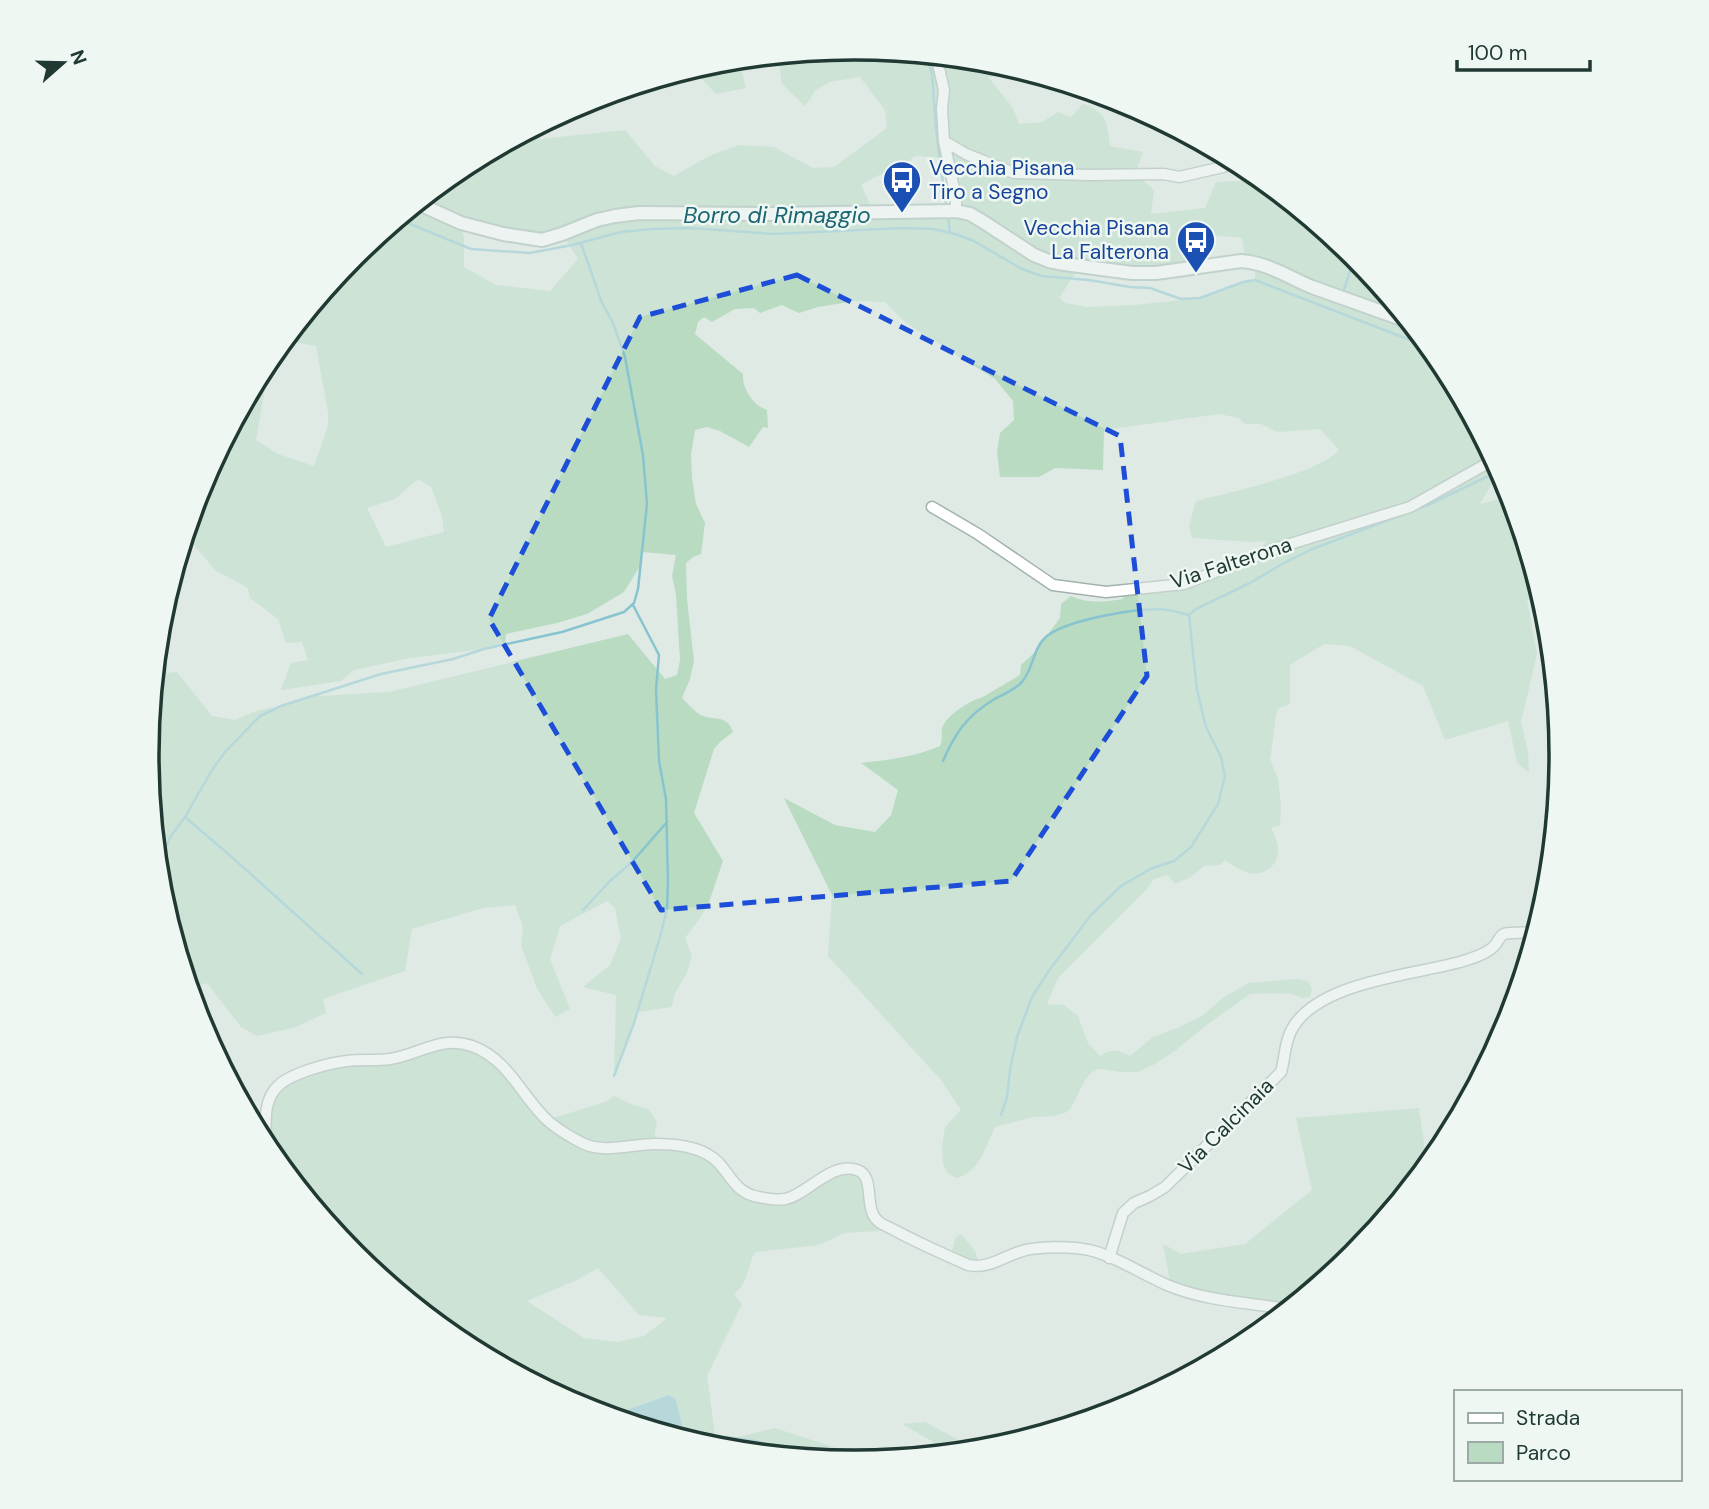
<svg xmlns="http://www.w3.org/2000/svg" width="1709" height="1509" font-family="'DM Sans',sans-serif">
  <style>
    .green { fill: #b8dbc2; fill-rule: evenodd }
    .water { fill: #87c4cf }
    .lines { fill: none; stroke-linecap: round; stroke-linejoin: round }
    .stream { stroke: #87c4cf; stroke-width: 2.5 }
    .street-casing { stroke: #a2b2ac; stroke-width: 13 }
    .secondary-casing { stroke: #9eb6ad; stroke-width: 16 }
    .street { stroke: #fff; stroke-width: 10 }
    .secondary { stroke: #fff; stroke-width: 12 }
    .marked { fill: none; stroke: #1d4ed8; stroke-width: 5; stroke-dasharray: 14 9; stroke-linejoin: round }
    .labels { text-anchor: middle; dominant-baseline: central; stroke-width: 5; stroke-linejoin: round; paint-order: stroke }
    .transit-label { font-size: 21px; fill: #164399; stroke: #eff7f3; text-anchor: start }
    .street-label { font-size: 21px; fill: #203a33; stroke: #eff7f3 }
    .water-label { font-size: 23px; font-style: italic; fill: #1c6574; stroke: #eff7f3 }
    .rim { fill: none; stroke: #203a33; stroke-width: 3.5 }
  </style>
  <rect width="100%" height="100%" fill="#dfeae5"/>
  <path class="green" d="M 852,48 L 861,52 L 862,48 L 999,63 L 992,69 L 996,74 L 989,78 L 1013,108 L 1019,124 L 1042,122 L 1058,112 L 1071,117 L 1083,104 C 1107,112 1107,123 1110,146 L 1143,152 L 1135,174 L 1154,190 L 1151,214 L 1205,208 L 1216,182 L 1241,181 L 1250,177 L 1256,180 L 1263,192 L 1277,191 L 1355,255 L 1443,362 L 1500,470 L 1480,504 L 1512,496 L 1543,601 L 1527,600 L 1537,654 L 1521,722 L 1528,752 L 1529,773 L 1517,763 L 1508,721 L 1445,740 L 1423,686 L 1350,646 L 1324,644 L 1290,665 L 1290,704 L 1277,709 L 1270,760 L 1278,778 L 1281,805 L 1280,826 L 1271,827 C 1274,834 1278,842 1278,849 C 1279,865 1265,876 1249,873 C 1241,871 1232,865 1225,860 L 1220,865 L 1204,866 L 1191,877 L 1175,884 L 1168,875 L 1154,879 L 1147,889 L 1058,978 L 1047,1004 L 1064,1005 L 1078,1016 L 1088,1043 L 1100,1056 C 1110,1048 1119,1050 1130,1056 L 1153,1037 L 1177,1028 L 1202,1016 L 1224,997 L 1249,983 L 1297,979 L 1308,981 L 1312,989 L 1310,997 L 1303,998 L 1292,994 L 1273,993 L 1250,994 L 1208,1024 L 1176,1050 L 1155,1064 L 1138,1072 L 1121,1072 L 1099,1069 L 1092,1072 L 1085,1080 L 1071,1108 L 1067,1112 L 1054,1116 L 1033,1117 L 995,1127 C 986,1146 979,1173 956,1178 L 948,1173 L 943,1164 L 942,1146 L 945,1127 L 961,1110 L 941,1080 L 828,956 L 832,895 L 784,798 L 835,825 L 875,832 L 891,815 L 898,790 L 861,763 C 888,760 914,757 940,746 C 943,739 941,736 942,729 C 944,717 970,700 981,698 L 1020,675 L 1021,665 L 1035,652 L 1060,618 L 1061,604 L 1071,596 C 1089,604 1104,602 1123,599 L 1124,592 L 1197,582 L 1257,551 L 1267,541 L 1252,542 L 1192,538 L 1189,526 L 1196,501 C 1229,492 1318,474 1339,450 L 1320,429 L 1277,432 L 1261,424 L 1245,424 L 1239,418 L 1219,414 L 1104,430 L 1103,470 L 1055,468 L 1039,477 L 1000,477 L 997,452 L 1000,433 L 1014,420 L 1013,401 L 995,379 L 906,323 L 885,302 L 855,301 L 818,307 L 799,313 L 782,305 L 760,313 L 754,308 L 735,309 L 712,322 L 704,317 L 698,322 L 695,334 L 743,374 C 742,389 753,405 767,410 L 768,428 L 763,427 L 749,447 L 720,431 L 707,427 L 695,430 L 691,455 L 692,478 L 696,504 L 705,523 L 701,554 L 693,557 L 686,563 L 687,599 L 694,661 L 690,679 L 682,698 C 687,703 693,710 699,714 C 712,722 727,713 733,732 L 720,742 L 714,749 L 694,813 L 723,861 L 708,905 L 698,921 L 685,938 L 692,956 L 687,973 L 675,993 L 672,1007 L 637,1012 L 614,1076 L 616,995 L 583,987 L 610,965 L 621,939 L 615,908 L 607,901 L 560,926 L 550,959 L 570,1009 L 555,1017 L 537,988 L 521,945 L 523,927 L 515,905 L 483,908 L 412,929 L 405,971 L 323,999 L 326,1013 L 296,1027 L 257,1036 L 241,1027 L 207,983 L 190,988 L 161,892 L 147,754 L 160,623 L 167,673 L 177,672 L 212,716 L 235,720 L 256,711 L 281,706 L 317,696 L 389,692 L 628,634 L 665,679 L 677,675 L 680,660 L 676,594 L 672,576 L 676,555 L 642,552 L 640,566 L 624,592 L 587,614 L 557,623 L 506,634 L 505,644 L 484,649 L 410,658 L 354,670 L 341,681 L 281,690 L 291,663 L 308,660 L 302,642 L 286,643 L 278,619 L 250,598 L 248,588 L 215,570 L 195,546 L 184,539 L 201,483 L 267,360 L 268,371 L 256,440 L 278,454 L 314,466 L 328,426 L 328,412 L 316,346 L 284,340 L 355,254 L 462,166 L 530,130 L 540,139 L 625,130 L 655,166 L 674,176 L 709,156 L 739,145 L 774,147 L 813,168 L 834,167 L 887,128 L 885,110 L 860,77 L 830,82 L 816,90 L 805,106 L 782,84 L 778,55 ZM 915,156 L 948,158 L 956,211 L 873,211 L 861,185 C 880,172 898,171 915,156 ZM 461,223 L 542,240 L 562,234 L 578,259 L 550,291 L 496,285 L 464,267 L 464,239 ZM 1211,235 L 1242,238 L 1246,262 L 1255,263 L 1255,280 L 1243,282 L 1200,298 L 1135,305 L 1087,307 L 1065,303 L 1059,298 L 1080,266 L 1186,269 L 1185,247 ZM 418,479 L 431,487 L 442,516 L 444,532 L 386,547 L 367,508 L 395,499 Z
    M 739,59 L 746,88 L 716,94 L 698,75 L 688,69 L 717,61 Z
    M 447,1042 L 494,1057 L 547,1120 L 605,1102 L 614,1096 L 636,1106 L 648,1109 L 657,1122 L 655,1132 L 655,1144 L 708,1154 L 737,1187 L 786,1199 L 828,1175 L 860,1171 L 870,1209 L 895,1230 L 844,1233 L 819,1245 L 755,1252 C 747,1266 748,1284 734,1294 L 742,1304 L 707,1376 L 716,1443 L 775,1428 L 836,1448 L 880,1455 L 885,1459 L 854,1462 L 716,1448 L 685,1439 L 676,1399 L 669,1395 L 609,1416 L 583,1408 L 461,1342 L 354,1254 L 266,1146 L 266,1109 L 279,1084 L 320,1067 L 392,1059 ZM 598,1268 L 639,1315 L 667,1318 L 644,1336 L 618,1342 L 584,1338 L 527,1301 L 579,1279 Z
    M 1419,1108 L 1427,1166 L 1354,1255 L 1289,1309 L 1171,1287 L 1163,1244 L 1181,1254 L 1245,1244 L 1312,1190 L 1296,1118 Z
    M 961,1234 L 975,1251 L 980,1267 L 950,1257 L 956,1237 Z
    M 925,1422 L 977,1450 L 951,1452 L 902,1424 Z"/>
  <path class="water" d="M 669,1395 L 676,1399 L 685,1439 L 609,1416 Z"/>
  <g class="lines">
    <path class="stream" d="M 926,54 L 932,74 L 936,129 L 946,206
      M 948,216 L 950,233
      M 398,219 L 471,249 L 530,253 L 572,245 L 621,232 L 653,229 L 690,228 L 774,234 L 903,228 L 933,229 L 955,234 L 974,241 L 1020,268 L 1041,276 L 1089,280 L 1130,287 L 1150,288 L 1181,299 L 1200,298 L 1243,282 L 1255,280 L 1431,348
      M 1343,293 L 1355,255
      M 1189,615 L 1196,609 L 1250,583 L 1282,564 L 1310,550 L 1428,505 L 1501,470
      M 943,761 C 955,733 967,716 993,700 C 1002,695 1014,690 1021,683 C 1034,670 1032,648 1047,636 C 1067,620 1142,606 1168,610 C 1175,611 1182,613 1189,615
      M 185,817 L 234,859 L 362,974
      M 158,868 L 164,851 L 171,836 L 185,817 L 212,770 L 225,752 L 260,716 L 281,706 L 381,674 L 453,659 L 484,649 L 562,632 L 624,612 L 634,603 L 638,589 L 647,504 L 643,455 L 625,357 L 613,323 L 602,303 L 581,243
      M 583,910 L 610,881 L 632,862 L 667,822
      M 614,1076 L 634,1023 L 660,937 L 667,909 L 668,882 L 666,799 L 659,761 L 656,689 L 659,655 L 633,605
      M 1001,1115 L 1007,1097 L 1010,1070 L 1017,1037 L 1032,997 L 1048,972 L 1091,915 L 1121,886 L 1150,869 L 1174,861 L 1191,847 L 1218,804 L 1225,776 L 1221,757 L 1206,727 L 1197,690 L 1189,615
      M 683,1437 L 719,1436 L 755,1441 L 810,1457"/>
    <g class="street-casing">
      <path id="street" d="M 936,55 L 944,90 L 942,109 L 944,141 L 956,198 L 956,211
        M 944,141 L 966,154 L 1014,173 L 1090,175 L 1164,174 L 1179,177 L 1223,167 L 1234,159
        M 932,507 L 978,534 L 1053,585 L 1106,592 L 1184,584 L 1274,549 L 1410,507 L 1495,459
        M 266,1146 C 266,1126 262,1101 278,1086 C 291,1073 329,1063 347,1061 C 361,1059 376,1061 390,1059 C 419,1055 440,1035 472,1046 C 508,1059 521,1095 546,1119 C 554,1127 572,1138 582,1143 C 605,1154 631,1144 655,1144 C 671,1144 693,1146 707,1154 C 727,1164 731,1190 754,1196 C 764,1198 775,1201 785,1199 C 807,1195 831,1161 857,1170 C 876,1176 863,1208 878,1221 C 882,1225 891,1228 896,1231 C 920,1244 944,1254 968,1265 C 988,1269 1001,1258 1019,1252 C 1035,1246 1072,1246 1089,1250 C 1113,1255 1144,1275 1167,1285 C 1205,1301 1249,1303 1289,1309
        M 1109,1258 L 1123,1213 L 1134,1203 L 1150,1196 L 1165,1187 L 1281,1072 C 1285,1059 1284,1045 1291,1031 C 1315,982 1413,975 1460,962 C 1470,959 1487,954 1494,946 C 1498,943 1499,936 1504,934 C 1510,932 1529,933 1536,932"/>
    </g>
    <g class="secondary-casing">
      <path id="secondary" d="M 417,203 L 461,223 L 503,234 L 542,240 L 562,234 L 597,220 L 615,216 L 639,213 L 770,214 L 956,211 L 970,214 L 982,221 L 1034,255 L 1049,261 L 1064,264 L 1132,273 L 1156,273 L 1241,261 C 1268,263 1288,277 1312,287 C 1345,299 1377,310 1410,322"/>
    </g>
    <use href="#street" class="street"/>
    <use href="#secondary" class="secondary"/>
  </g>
  <path d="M0 0H1709V1509H0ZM 797,275 L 1120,436 L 1147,676 L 1011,881 L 661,910 L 489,619 L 640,317 Z" fill="#dfeae5" fill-opacity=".55" fill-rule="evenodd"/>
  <path class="marked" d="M 797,275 L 1120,436 L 1147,676 L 1011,881 L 661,910 L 489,619 L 640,317 Z"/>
  <defs>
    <g id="bus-pin" transform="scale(2.0125)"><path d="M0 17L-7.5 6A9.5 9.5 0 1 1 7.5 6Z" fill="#1a4fb4" stroke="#eff7f3"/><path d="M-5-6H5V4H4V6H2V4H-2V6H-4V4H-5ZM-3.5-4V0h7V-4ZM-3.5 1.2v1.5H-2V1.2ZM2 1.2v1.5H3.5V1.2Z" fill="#fff"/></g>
  </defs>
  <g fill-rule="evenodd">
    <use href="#bus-pin" x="902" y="180"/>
    <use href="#bus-pin" x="1196" y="240"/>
  </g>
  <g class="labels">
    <g class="transit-label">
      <text x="929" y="168">Vecchia Pisana<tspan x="929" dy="24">Tiro a Segno</tspan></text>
      <text x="1169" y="228" text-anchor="end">Vecchia Pisana<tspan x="1169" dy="24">La Falterona</tspan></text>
    </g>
    <g class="street-label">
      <text transform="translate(1231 563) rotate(-18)">Via Falterona</text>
      <text transform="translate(1226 1126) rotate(-45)">Via Calcinaia</text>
    </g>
    <g class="water-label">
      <text x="777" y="215">Borro di Rimaggio</text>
    </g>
  </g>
  <path d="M0 0H1709V1509H0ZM159 755a695 695 0 1 1 1390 0a695 695 0 1 1-1390 0Z" fill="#eff7f3" fill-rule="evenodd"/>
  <path class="rim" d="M159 755a695 695 0 1 1 1390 0a695 695 0 1 1-1390 0Z"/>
  <rect x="1454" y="1390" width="228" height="91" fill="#eff7f3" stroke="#9caba6" stroke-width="2"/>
  <rect x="1468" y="1413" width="35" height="10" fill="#ffffff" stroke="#9caba6" stroke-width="2"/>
  <text x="1516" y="1425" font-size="21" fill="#203a33">Strada</text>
  <rect x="1468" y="1442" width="35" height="21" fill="#b8dbc2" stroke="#9caba6" stroke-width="2"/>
  <text x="1516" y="1460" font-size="21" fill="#203a33">Parco</text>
  <g transform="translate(63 63) rotate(70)" stroke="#eff7f3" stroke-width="5" paint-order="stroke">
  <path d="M0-5L12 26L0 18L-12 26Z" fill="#203a33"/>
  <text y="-10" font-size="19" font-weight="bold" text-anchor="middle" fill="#203a33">N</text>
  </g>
  <path d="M1457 60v10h133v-10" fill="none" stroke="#203a33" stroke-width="3.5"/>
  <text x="1468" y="60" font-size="21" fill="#203a33" stroke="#eff7f3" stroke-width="5" paint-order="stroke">100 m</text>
</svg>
